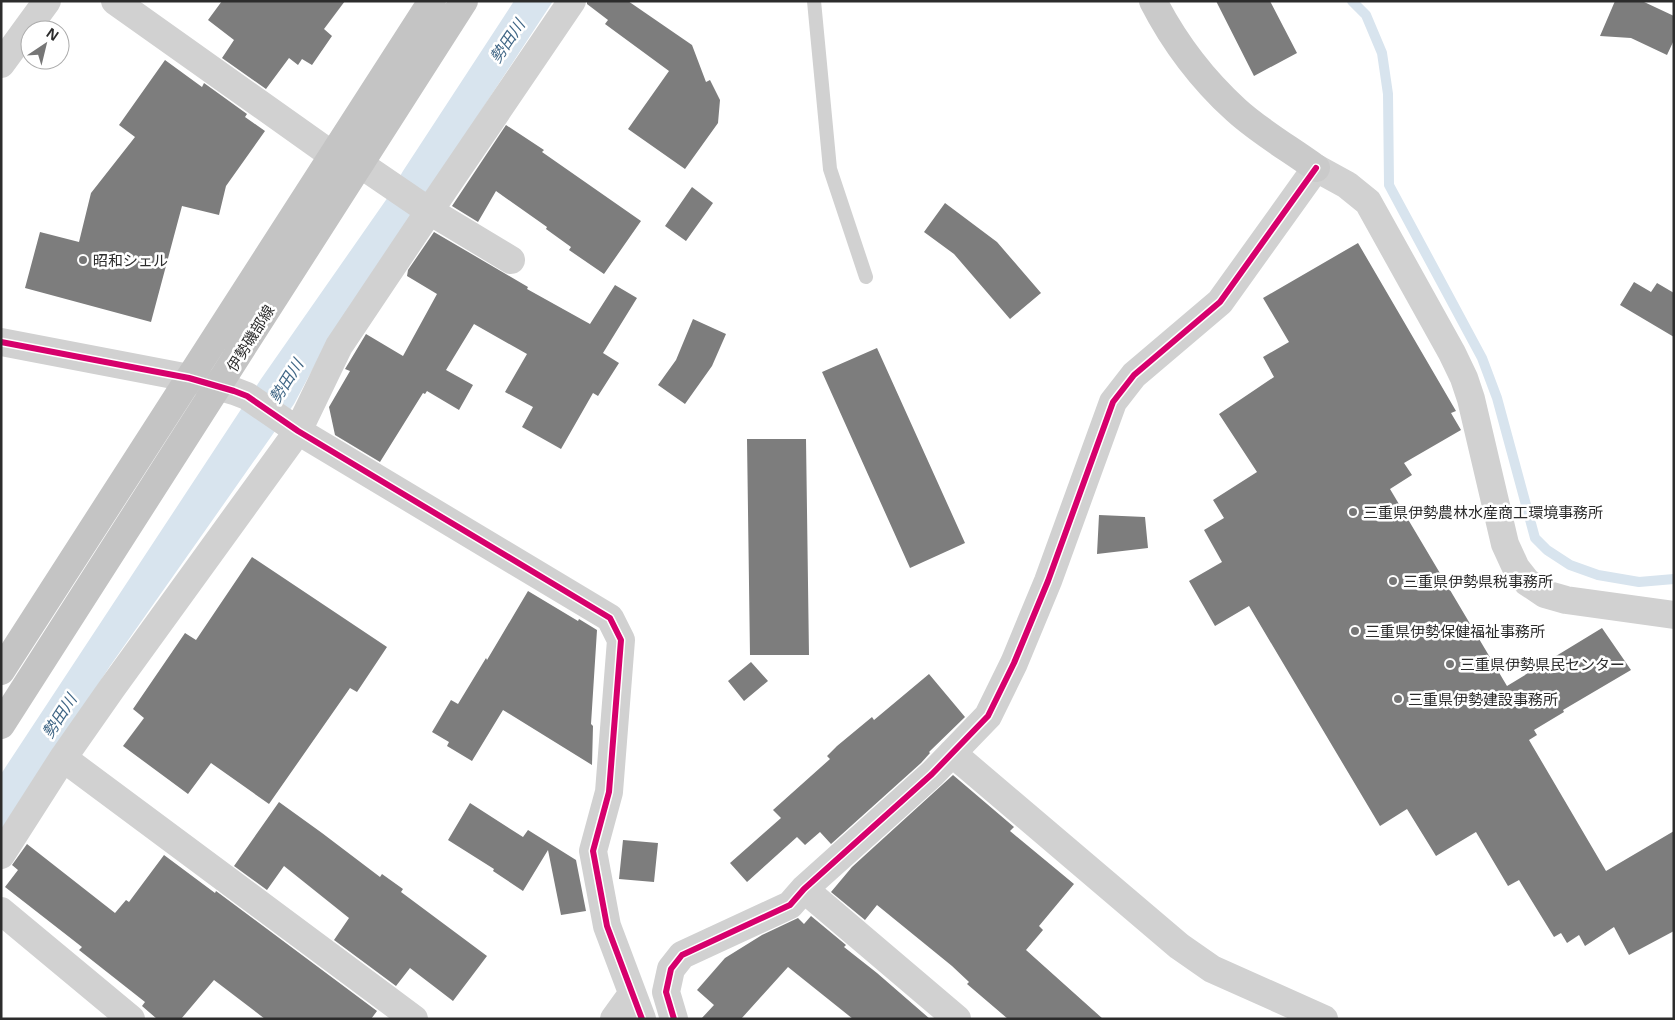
<svg xmlns="http://www.w3.org/2000/svg" width="1675" height="1020" font-family="'Open Sans','Noto Sans JP',sans-serif">
  <style>
    .water { fill: #d8e4ee }
    .lines { fill: none; stroke-linecap: round; stroke-linejoin: round }
    .stream { stroke: #d8e4ee; stroke-width: 10 }
    .building { fill: #7d7d7d }
    .lane { stroke: #d1d1d1; stroke-width: 14 }
    .street { stroke: #d1d1d1; stroke-width: 28 }
    .secondary { stroke: #cacaca; stroke-width: 28 }
    .primary { stroke: #c4c4c4; stroke-width: 28 }
    .cycleway-casing { stroke: #fff; stroke-width: 9 }
    .cycleway { stroke: #d6006c; stroke-width: 6 }
    .poi-dot { fill: #767676; stroke: #fff; stroke-width: 2 }
    .labels { text-anchor: middle; dominant-baseline: central; stroke-width: 5; stroke-linejoin: round; paint-order: stroke }
    .poi-label { font-size: 15px; fill: #2c2c2c; stroke: #fff; text-anchor: start }
    .street-label { font-size: 15px; fill: #2c2c2c; stroke: #fff }
    .water-label { font-size: 16px; font-style: italic; fill: #416786; stroke: #fff }
  </style>
  <rect width="100%" height="100%" fill="#fff"/>
  <path class="water" d="M 514,1 L 553,1 L 317,361 L 294,404 L 110,666 L 1,835 L 1,774 L 261,379 L 388,197 L 403,171 Z"/>
  <g class="lines">
    <path class="stream" d="M 1352,1 L 1366,15 L 1382,53 L 1388,94 L 1389,185 L 1482,358 L 1497,398 L 1535,538 L 1547,550 L 1570,565 L 1598,575 L 1639,582 L 1674,579"/>
  </g>
  <path class="building" d="M 222,1 L 345,1 L 324,29 L 332,36 L 312,65 L 302,59 L 298,65 L 289,58 L 266,89 L 222,58 L 234,40 L 208,20 Z
    M 587,1 L 628,1 L 692,45 L 706,82 L 710,80 L 720,100 L 718,123 L 685,169 L 628,129 L 669,71 L 605,24 L 608,20 L 587,4 Z
    M 1216,1 L 1270,1 L 1297,53 L 1254,76 Z
    M 1615,1 L 1642,1 L 1674,16 L 1674,40 L 1667,55 L 1631,38 L 1600,36 Z
    M 165,60 L 202,87 L 204,83 L 247,114 L 245,117 L 265,131 L 226,186 L 219,215 L 182,206 L 151,322 L 25,288 L 40,232 L 79,242 L 91,193 L 135,137 L 119,125 Z
    M 506,125 L 544,150 L 542,152 L 641,221 L 604,274 L 569,250 L 571,247 L 546,229 L 547,227 L 496,191 L 478,222 L 452,206 Z
    M 692,187 L 713,203 L 686,241 L 665,226 Z
    M 945,203 L 997,242 L 1041,293 L 1010,319 L 954,254 L 924,232 Z
    M 434,232 L 528,287 L 527,289 L 590,324 L 615,285 L 637,298 L 603,353 L 619,363 L 598,396 L 593,393 L 561,449 L 522,427 L 533,407 L 505,392 L 527,354 L 474,324 L 446,370 L 473,385 L 459,410 L 427,391 L 425,394 L 423,393 L 380,462 L 335,435 L 329,407 L 350,371 L 345,369 L 366,334 L 403,356 L 437,294 L 407,276 L 408,270 Z
    M 1358,243 L 1456,411 L 1451,413 L 1461,430 L 1404,463 L 1412,475 L 1390,489 L 1507,686 L 1602,628 L 1631,670 L 1563,710 L 1564,712 L 1534,730 L 1537,735 L 1529,740 L 1606,871 L 1674,831 L 1674,931 L 1629,955 L 1614,927 L 1585,946 L 1579,935 L 1567,943 L 1561,933 L 1554,937 L 1519,880 L 1508,886 L 1476,832 L 1436,856 L 1407,809 L 1380,826 L 1249,606 L 1215,626 L 1189,581 L 1222,562 L 1204,530 L 1224,518 L 1213,500 L 1257,472 L 1219,414 L 1274,377 L 1263,357 L 1289,342 L 1263,298 Z
    M 1634,282 L 1651,292 L 1657,283 L 1674,293 L 1674,337 L 1620,305 Z
    M 693,319 L 726,334 L 712,366 L 685,404 L 658,385 L 676,360 Z
    M 877,348 L 965,543 L 910,568 L 822,372 Z
    M 747,439 L 806,439 L 809,655 L 750,655 Z
    M 1099,515 L 1145,517 L 1148,548 L 1097,554 Z
    M 252,557 L 387,647 L 357,692 L 350,688 L 269,804 L 211,763 L 188,794 L 123,746 L 144,718 L 133,709 L 185,633 L 196,640 Z
    M 528,591 L 578,621 L 579,619 L 597,630 L 591,724 L 593,726 L 592,765 L 503,710 L 472,761 L 447,746 L 449,742 L 432,732 L 451,700 L 458,704 L 486,658 L 487,660 Z
    M 751,662 L 768,681 L 744,701 L 728,681 Z
    M 929,674 L 965,717 L 929,752 L 930,753 L 921,763 L 831,844 L 820,832 L 805,845 L 797,837 L 747,882 L 730,863 L 781,818 L 773,810 L 830,759 L 827,756 L 837,746 L 872,717 L 874,720 Z
    M 953,775 L 1014,827 L 1010,831 L 1074,884 L 1039,926 L 1043,930 L 1026,950 L 1103,1019 L 1008,1019 L 967,984 L 969,982 L 952,966 L 877,905 L 865,920 L 831,892 L 852,867 Z
    M 279,802 L 322,833 L 380,877 L 382,874 L 403,889 L 401,892 L 487,956 L 453,1001 L 410,968 L 396,986 L 334,940 L 349,918 L 284,866 L 267,890 L 234,866 Z
    M 470,803 L 523,837 L 528,830 L 576,860 L 586,911 L 561,915 L 548,850 L 523,891 L 493,871 L 494,869 L 448,840 Z
    M 623,840 L 658,843 L 654,882 L 619,879 Z
    M 27,844 L 115,913 L 126,900 L 129,902 L 164,855 L 215,893 L 216,891 L 377,1011 L 371,1019 L 265,1019 L 214,980 L 181,1019 L 157,1019 L 142,1006 L 145,1002 L 79,950 L 82,947 L 5,887 L 18,870 L 12,865 Z
    M 811,916 L 846,945 L 844,947 L 877,973 L 930,1019 L 853,1019 L 788,967 L 741,1019 L 701,1019 L 714,1005 L 697,990 L 725,958 L 762,935 L 798,918 L 804,924 Z"/>
  <g class="lines">
    <path class="lane" d="M 814,1 L 830,169 L 866,277"/>
    <path class="street" d="M 115,1 L 332,155 L 360,164 L 423,207 L 511,260
      M 1,64 L 47,1
      M 1,342 L 189,378 L 234,391 L 247,396 L 298,431 L 610,618 L 621,640 L 609,792 L 593,851 L 607,926 L 642,1019
      M 952,753 L 1179,946 L 1212,969 L 1324,1019
      M 63,758 L 414,1019
      M 1,855 L 63,758 L 112,688 L 298,431 L 339,346 L 430,210 L 572,1
      M 804,889 L 957,1019
      M 1,911 L 131,1019
      M 614,1019 L 632,994
      M 674,1019 L 666,992 L 671,969 L 682,955 L 790,905 L 804,889 L 932,774 L 988,716 L 1014,663 L 1048,581 L 1113,402 L 1134,375 L 1220,302 L 1316,168 L 1347,185 L 1368,202 L 1452,353 L 1464,378 L 1471,399 L 1505,544 L 1516,568 L 1527,582 L 1545,594 L 1566,600 L 1674,615"/>
    <path class="secondary" d="M 1153,1 C 1174,42 1202,79 1236,110 C 1260,132 1290,149 1316,168"/>
    <path class="primary" d="M 1,671 L 432,1
      M 1,725 L 464,1"/>
    <g class="cycleway-casing">
      <path id="cycleway" d="M 1,342 L 189,378 L 234,391 L 247,396 L 298,431 L 610,618 L 621,640 L 609,792 L 593,851 L 607,926 L 642,1019
        M 674,1019 L 666,992 L 671,969 L 682,955 L 790,905 L 804,889 L 932,774 L 988,716 L 1014,663 L 1048,581 L 1113,402 L 1134,375 L 1220,302 L 1316,168"/>
    </g>
    <use href="#cycleway" class="cycleway"/>
  </g>
  <g class="poi-dot">
    <circle cx="83" cy="260" r="5"/>
    <circle cx="1353" cy="512" r="5"/>
    <circle cx="1393" cy="581" r="5"/>
    <circle cx="1355" cy="631" r="5"/>
    <circle cx="1450" cy="664" r="5"/>
    <circle cx="1398" cy="699" r="5"/>
  </g>
  <g class="labels">
    <g class="poi-label">
      <text x="93" y="260">昭和シェル</text>
      <text x="1363" y="512">三重県伊勢農林水産商工環境事務所</text>
      <text x="1403" y="581">三重県伊勢県税事務所</text>
      <text x="1365" y="631">三重県伊勢保健福祉事務所</text>
      <text x="1460" y="664">三重県伊勢県民センター</text>
      <text x="1408" y="699">三重県伊勢建設事務所</text>
    </g>
    <g class="street-label">
      <text transform="translate(250 338) rotate(-58)">伊勢磯部線</text>
    </g>
    <g class="water-label">
      <text transform="translate(507 41) rotate(-56)">勢田川</text>
      <text transform="translate(286 381) rotate(-58)">勢田川</text>
      <text transform="translate(59 716) rotate(-57)">勢田川</text>
    </g>
  </g>
  <rect width="1675" height="1020" fill="none" stroke="#2c2c2c" stroke-width="5"/>
  <g transform="translate(45 45) rotate(35)"><circle r="24" fill="#ffffff" stroke="#ababab"/>
  <path d="M0-4L9 19L0 12L-9 19Z" fill="#767676"/>
  <text y="-8" font-size="14" font-weight="bold" text-anchor="middle" fill="#2c2c2c">N</text>
  </g>
</svg>
